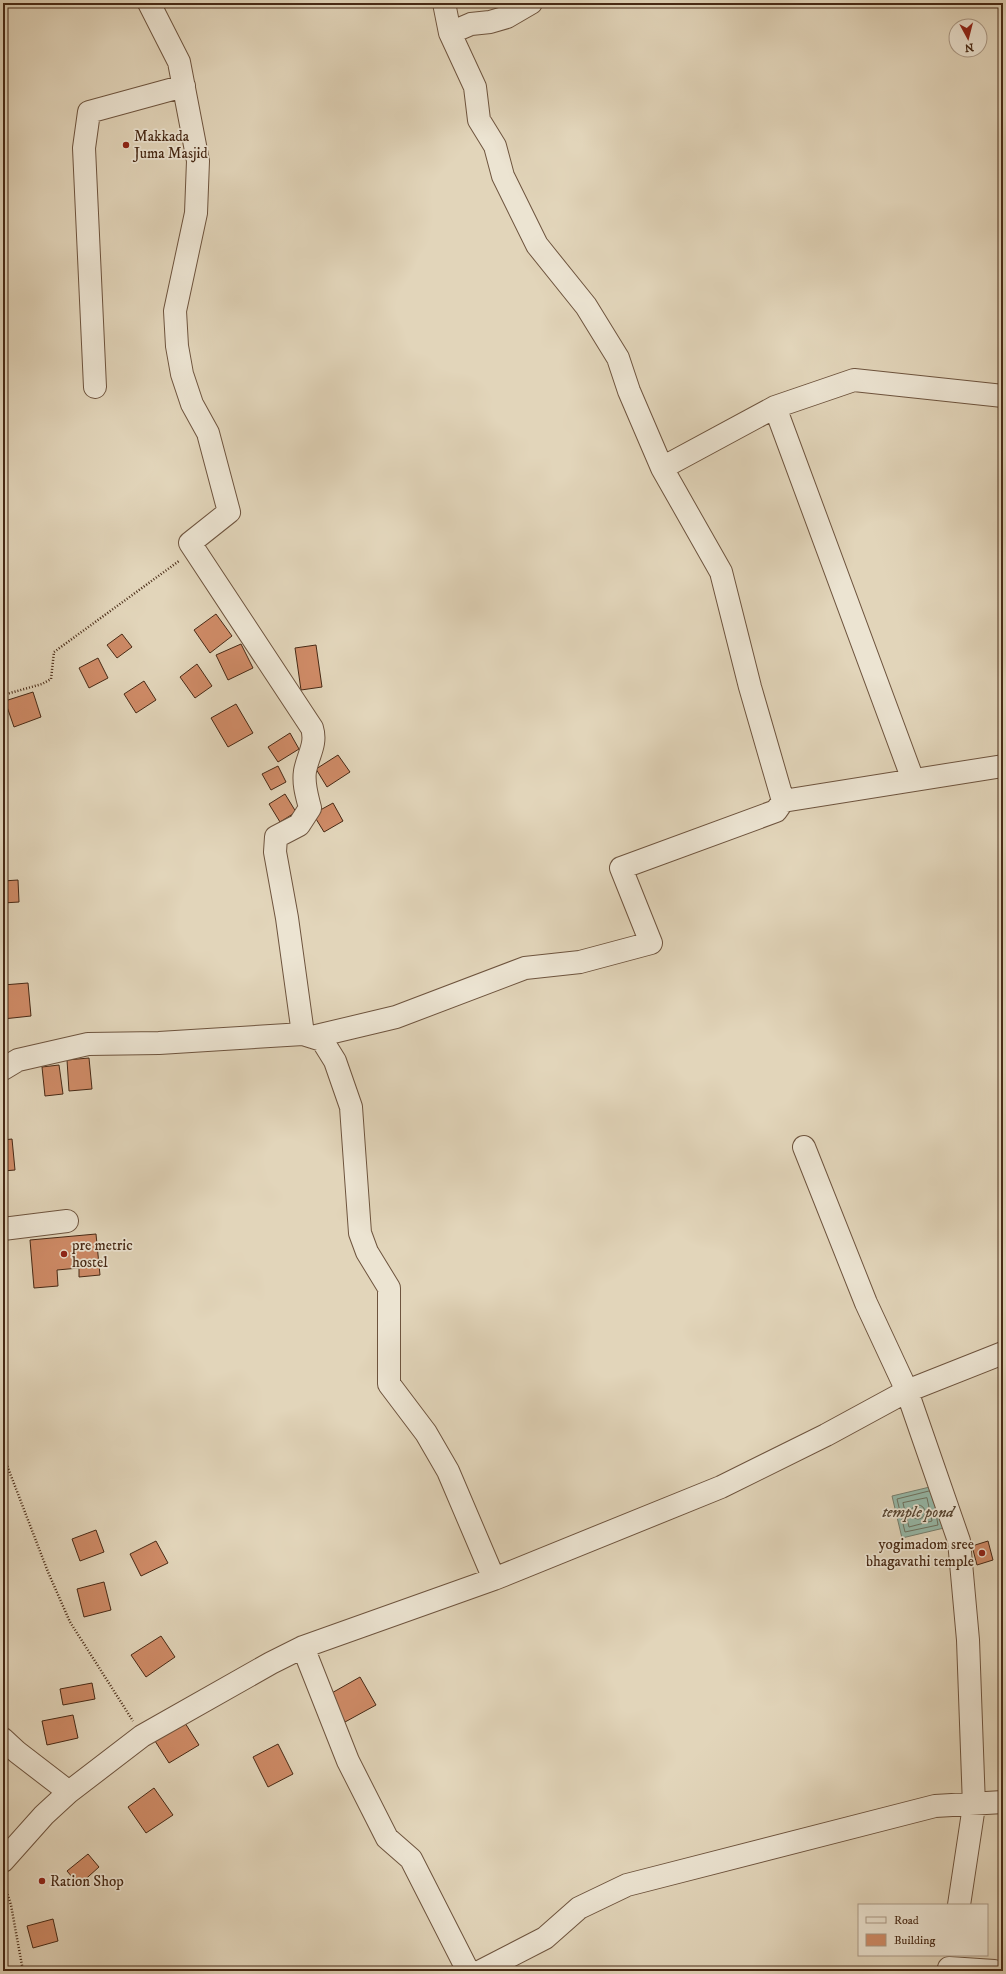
<svg xmlns="http://www.w3.org/2000/svg" width="1006" height="1974" font-family="'IM FELL DW Pica',serif">
  <style>
    .water { fill: #96b9a9; stroke: #767f6e }
    .lines { fill: none; stroke-linecap: round; stroke-linejoin: round }
    .shore { stroke: #6e715f; stroke-width: 1 }
    .building { fill: #cf8b67; stroke: #472915 }
    .minor-casing { stroke: #6e543e; stroke-width: 24 }
    .path { stroke: #472915; stroke-width: 2.5; stroke-dasharray: 1 2; stroke-linecap: butt }
    .minor { stroke: #ece4d2; stroke-width: 22 }
    .poi-dot { fill: #8f2418; stroke: #ece4d2; stroke-width: 1.5 }
    .labels { text-anchor: middle; dominant-baseline: central; stroke-width: 3.5; stroke-linejoin: round; paint-order: stroke }
    .poi-label { font-size: 15px; fill: #472915; stroke: #ece4d2; text-anchor: start }
    .water-label { font-size: 16px; font-style: italic; fill: #574633; stroke: #ece4d2 }
  </style>
  <rect width="100%" height="100%" fill="#e2d5ba"/>
  <filter id="stains"><feTurbulence type="fractalNoise" baseFrequency=".005" numOctaves="4"/><feColorMatrix values="0 0 0 0 .2 0 0 0 0 .09 0 0 0 0 .02 0 0 0 .5 -.17"/></filter>
  <radialGradient id="worn" r=".72"><stop offset=".6" stop-color="#630" stop-opacity="0"/><stop offset="1" stop-color="#630" stop-opacity=".3"/></radialGradient>
  <path class="water" d="M 934,1486 L 944,1528 L 902,1538 L 892,1496 Z"/>
  <g class="lines">
    <path class="shore" d="M 929,1491 L 897,1499 L 905,1532 L 938,1525 L 935,1508
      M 927,1498 L 932,1521 L 909,1527 L 903,1503 Z
      M911 1512a7 7 0 1 1 14 0a7 7 0 1 1-14 0Z"/>
  </g>
  <path class="building" d="M 216,614 L 232,636 L 210,653 L 194,630 Z
    M 122,634 L 132,647 L 117,658 L 107,645 Z
    M 241,644 L 253,668 L 228,680 L 216,655 Z
    M 316,645 L 322,687 L 301,690 L 295,648 Z
    M 98,658 L 108,678 L 89,688 L 79,668 Z
    M 197,664 L 212,686 L 195,698 L 180,677 Z
    M 144,681 L 156,700 L 136,713 L 124,694 Z
    M 33,692 L 41,717 L 14,727 L 5,701 Z
    M 236,704 L 253,733 L 228,747 L 211,718 Z
    M 290,733 L 299,749 L 278,762 L 268,747 Z
    M 338,755 L 350,772 L 327,787 L 316,769 Z
    M 278,766 L 286,782 L 271,790 L 262,774 Z
    M 285,794 L 296,812 L 280,822 L 269,804 Z
    M 333,803 L 343,821 L 324,832 L 313,814 Z
    M 18,880 L 19,902 L 3,903 L 3,881 Z
    M 28,983 L 31,1016 L 3,1019 L 3,985 Z
    M 89,1058 L 92,1089 L 69,1091 L 67,1060 Z
    M 59,1065 L 63,1094 L 45,1096 L 42,1067 Z
    M 12,1139 L 15,1170 L 3,1171 L 3,1140 Z
    M 96,1234 L 100,1275 L 79,1277 L 79,1268 L 57,1270 L 58,1286 L 34,1288 L 30,1240 Z
    M 1000,1523 L 1003,1523 L 1003,1549 Z
    M 96,1530 L 104,1552 L 80,1561 L 72,1539 Z
    M 156,1541 L 168,1563 L 141,1576 L 130,1554 Z
    M 988,1541 L 993,1560 L 977,1565 L 972,1546 Z
    M 104,1582 L 111,1610 L 84,1617 L 77,1589 Z
    M 161,1636 L 175,1657 L 146,1677 L 131,1655 Z
    M 360,1677 L 376,1705 L 345,1722 L 330,1694 Z
    M 92,1683 L 95,1699 L 63,1705 L 60,1689 Z
    M 73,1715 L 78,1738 L 47,1745 L 42,1721 Z
    M 185,1723 L 199,1745 L 169,1763 L 155,1741 Z
    M 278,1744 L 293,1774 L 268,1787 L 253,1757 Z
    M 154,1788 L 173,1815 L 146,1833 L 128,1807 Z
    M 88,1854 L 99,1867 L 79,1885 L 67,1871 Z
    M 53,1919 L 58,1941 L 33,1948 L 27,1926 Z"/>
  <g class="lines">
    <g class="minor-casing">
      <path id="minor" d="M 149,3 L 179,62 L 198,161 L 196,213 L 175,311 L 177,346 L 182,374 L 192,404 L 208,433 L 229,512 L 190,543 L 312,728 C 317,744 308,755 305,771 C 303,784 307,796 310,808 L 299,825 L 276,837 L 275,852 L 287,918 L 303,1034 L 322,1040 L 335,1061 L 351,1107 L 360,1233 L 367,1252 L 389,1288 L 389,1384 L 426,1433 L 448,1471 L 494,1579
        M 444,3 L 450,33
        M 531,3 L 507,17 L 490,22 L 471,24 L 450,33 L 475,87 L 479,120 L 495,146 L 503,176 L 537,245 L 586,306 L 618,358 L 629,391 L 662,468 L 721,572 L 750,687 L 783,801 L 1003,766
        M 95,387 L 84,148 L 89,112 L 184,86
        M 775,407 L 913,780
        M 662,468 L 775,407 L 854,380 L 1003,396
        M 312,1037 L 396,1017 L 525,968 L 580,962 L 651,943 L 621,868 L 776,811 L 783,801
        M 3,1069 L 18,1060 L 88,1044 L 159,1043 L 303,1034
        M 804,1147 L 866,1303 L 907,1391 L 959,1541 L 968,1640 L 974,1806 L 959,1905
        M 3,1229 L 67,1221
        M 303,1647 L 348,1761 L 387,1838 L 411,1859 L 468,1971
        M 3,1739 L 17,1752 L 69,1792
        M 3,1861 L 44,1815 L 69,1792 L 142,1736 L 271,1663 L 303,1647 L 494,1579 L 721,1487 L 826,1435 L 907,1391 L 1003,1353
        M 481,1971 L 545,1938 L 579,1908 L 627,1885 L 935,1806 L 1003,1802
        M 949,1971 L 949,1968 L 994,1971"/>
    </g>
    <path class="path" d="M 3,695 L 42,684 L 51,679 L 54,652 L 179,561
      M 3,1455 L 48,1572 L 70,1622 L 133,1721
      M 3,1880 L 11,1905 L 23,1971"/>
    <use href="#minor" class="minor"/>
  </g>
  <g class="poi-dot">
    <circle cx="126" cy="145" r="4"/>
    <circle cx="64" cy="1254" r="4"/>
    <circle cx="982" cy="1553" r="4"/>
    <circle cx="42" cy="1881" r="4"/>
  </g>
  <g class="labels">
    <g class="poi-label">
      <text x="134" y="136">Makkada<tspan x="134" dy="17">Juma Masjid</tspan></text>
      <text x="72" y="1245">pre metric<tspan x="72" dy="17">hostel</tspan></text>
      <text x="974" y="1544" text-anchor="end">yogimadom sree<tspan x="974" dy="17">bhagavathi temple</tspan></text>
      <text x="50" y="1881">Ration Shop</text>
    </g>
    <g class="water-label">
      <text x="918" y="1512">temple pond</text>
    </g>
  </g>
  <rect width="1006" height="1974" fill="none" stroke="#e2d5ba" stroke-width="16"/>
  <rect x="4" y="4" width="998" height="1966" fill="none" stroke="#472915" stroke-width="2"/>
  <rect x="8" y="8" width="990" height="1958" fill="none" stroke="#472915"/>
  <rect x="858" y="1904" width="130" height="52" fill="#ece4d2" stroke="#aa9986"/>
  <rect x="866" y="1917" width="20" height="6" fill="#ece4d2" stroke="#aa9986"/>
  <text x="894" y="1924" font-size="12" fill="#472915">Road</text>
  <rect x="866" y="1934" width="20" height="12" fill="#cf8b67" stroke="#aa9986"/>
  <text x="894" y="1944" font-size="12" fill="#472915">Building</text>
  <g transform="translate(968 38) rotate(173)"><circle r="19" fill="#ece4d2" stroke="#aa9986"/>
  <path d="M0-3L7 15L0 10L-7 15Z" fill="#8f2418"/>
  <text y="-6" font-size="11" font-weight="bold" text-anchor="middle" fill="#472915">N</text>
  </g>
  <rect width="100%" height="100%" filter="url(#stains)"/>
  <rect width="100%" height="100%" fill="url(#worn)"/>
</svg>
